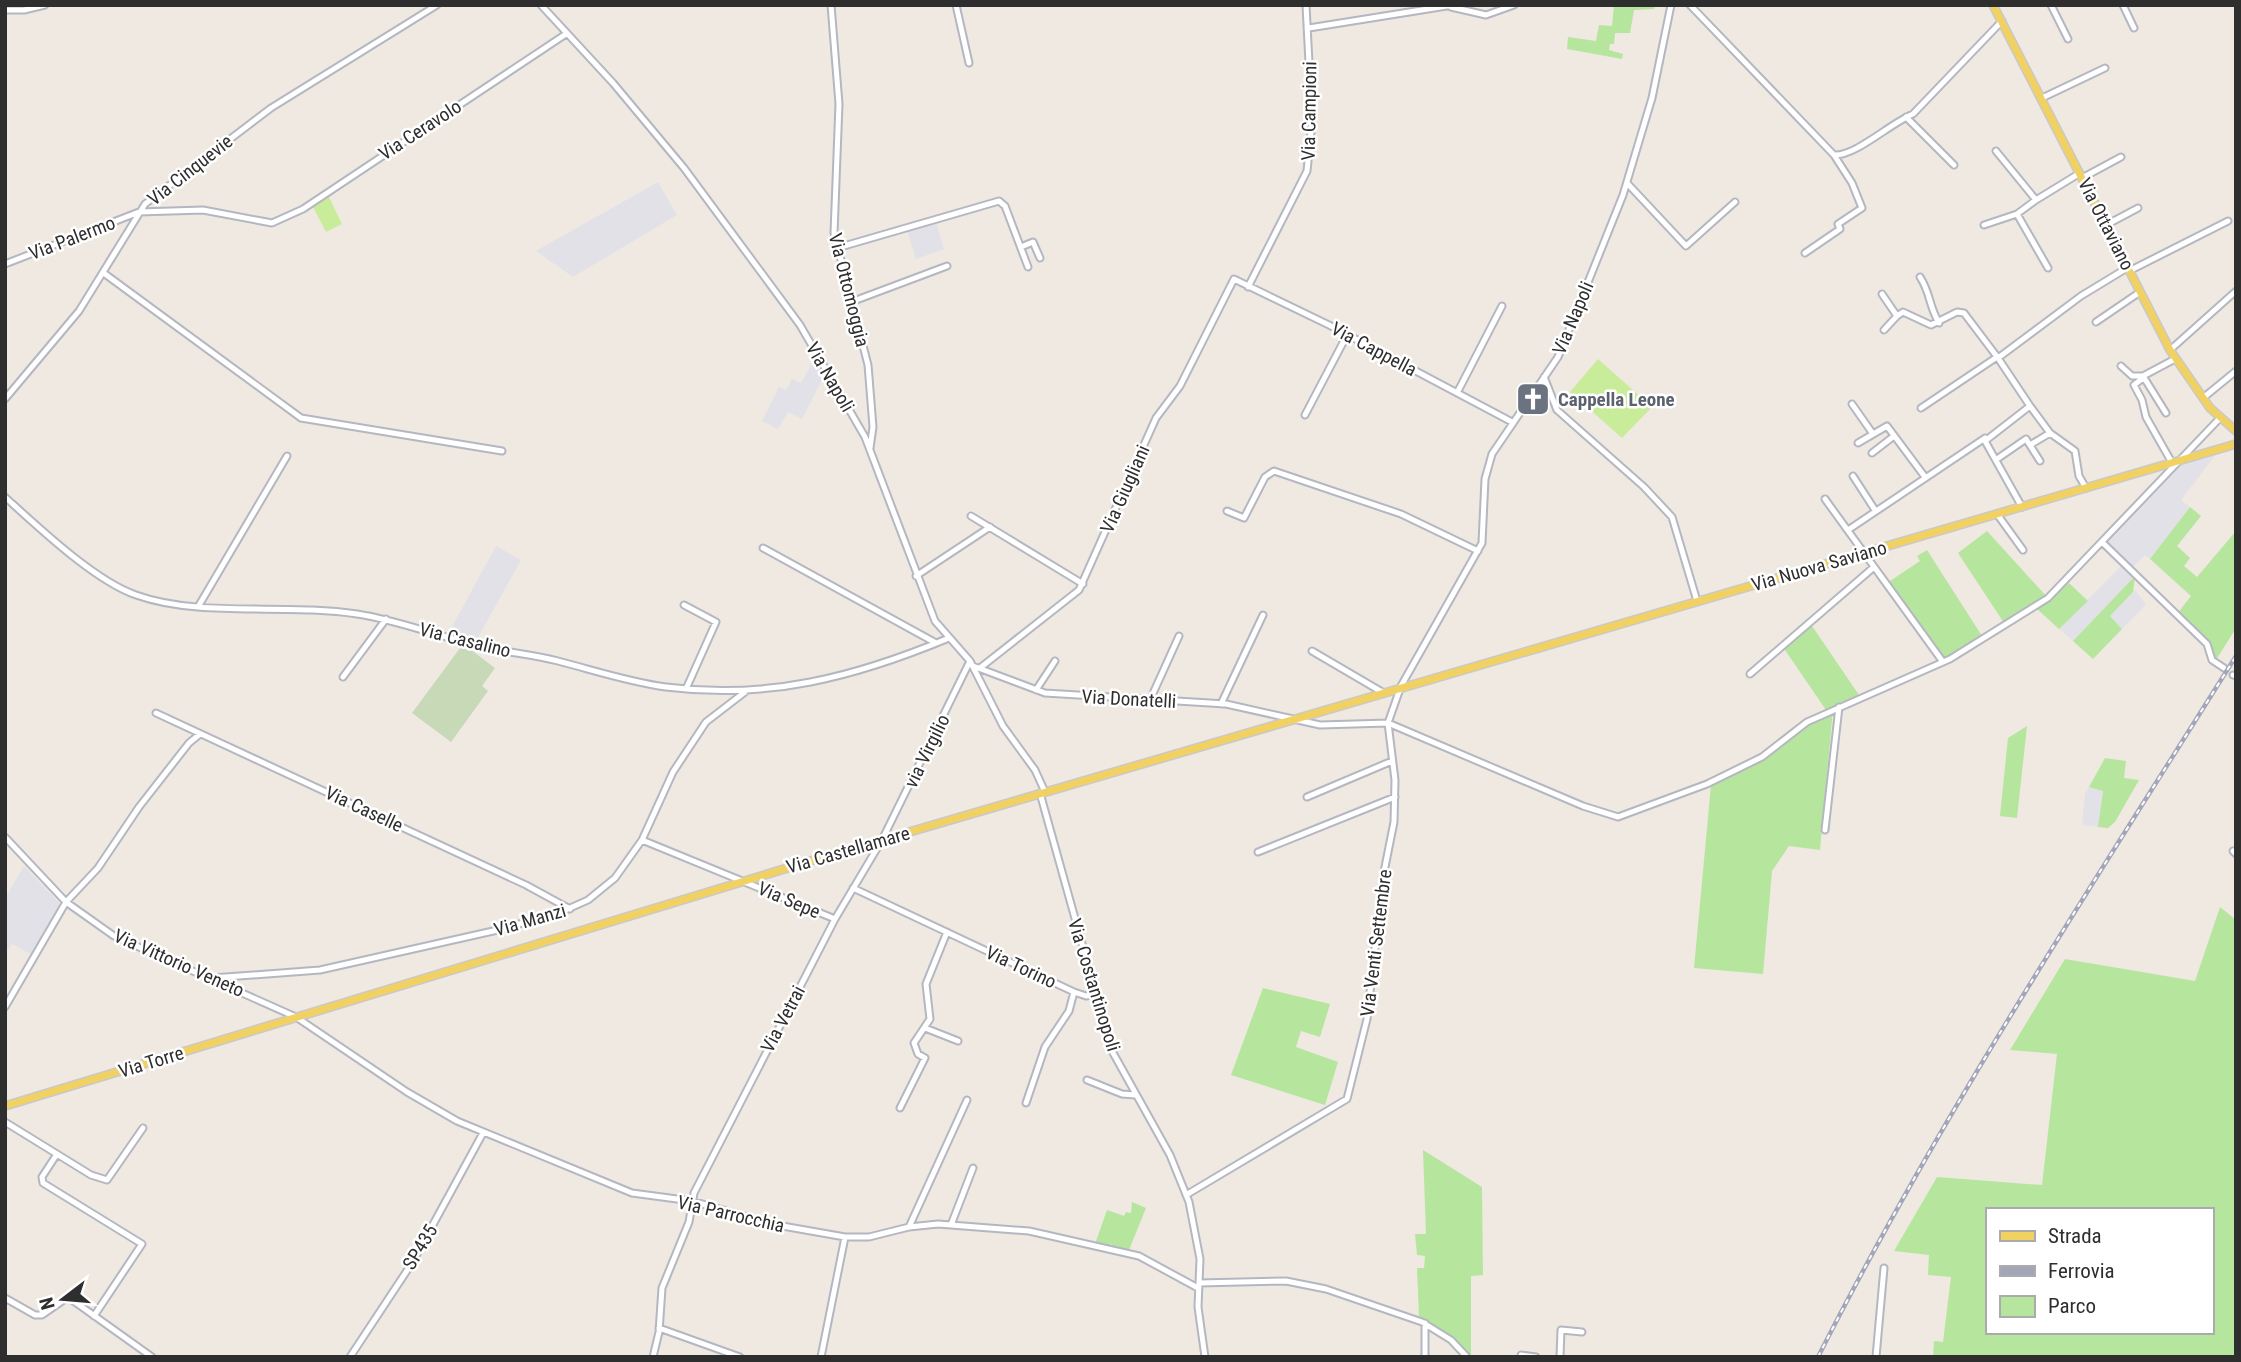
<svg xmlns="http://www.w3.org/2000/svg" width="2241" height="1362" font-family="'Roboto Condensed',sans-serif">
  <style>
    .industrial { fill: #e3e1e8 }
    .green { fill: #b6e59e; fill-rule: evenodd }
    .cemetery { fill: #c8d9b8 }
    .pitch { fill: #c9ec9a }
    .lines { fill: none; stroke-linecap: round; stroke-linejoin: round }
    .minor-casing { stroke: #b4b7c1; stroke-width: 9 }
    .major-casing { stroke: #c9c9c9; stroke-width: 10 }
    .minor { stroke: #fff; stroke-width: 5 }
    .major { stroke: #f2d163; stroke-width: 7 }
    .rail-casing { stroke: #a3a6b8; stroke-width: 4.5 }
    .rail { stroke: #fff; stroke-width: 2; stroke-dasharray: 5; stroke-linecap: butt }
    .labels { text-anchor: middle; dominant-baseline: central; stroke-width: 5; stroke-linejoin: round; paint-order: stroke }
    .street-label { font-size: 19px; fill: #2e2e2e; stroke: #fff }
    .worship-label { font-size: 19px; font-weight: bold; fill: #5b616d; stroke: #fff; text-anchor: start }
  </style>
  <rect width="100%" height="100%" fill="#efe9e1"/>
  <path class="industrial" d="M 658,182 L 677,215 L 573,277 L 536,251 Z
    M 936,222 L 944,249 L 916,259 L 907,230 Z
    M 815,358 L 825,374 L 802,419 L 788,412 L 778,429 L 762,421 L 779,387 L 786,390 L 792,379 L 801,383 Z
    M 2220,449 L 2181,500 L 2190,507 L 2150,559 L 2145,555 L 2131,569 L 2104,542 L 2182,459 Z
    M 496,546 L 521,560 L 475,643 L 447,636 Z
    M 2123,564 L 2135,576 L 2073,641 L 2059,629 Z
    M 2135,590 L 2146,605 L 2122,629 L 2110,616 Z
    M 2089,787 L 2103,791 L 2098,827 L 2082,825 L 2085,793 Z
    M 24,866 L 61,905 L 32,955 L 12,944 L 8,950 L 5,948 L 5,898 Z"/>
  <path class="green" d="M 1614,5 L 1655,5 L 1654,9 L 1634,10 L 1630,33 L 1615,33 L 1614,44 L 1610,44 L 1609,50 L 1623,54 L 1622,59 L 1567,49 L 1568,37 L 1596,41 L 1599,25 L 1612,26 Z
    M 2190,507 L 2201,516 L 2177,546 L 2190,558 L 2184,566 L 2197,577 L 2236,531 L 2236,628 L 2216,660 L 2211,646 L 2177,614 L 2191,596 L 2150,559 Z
    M 1987,531 L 2047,597 L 2004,623 L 1958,553 Z
    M 1927,550 L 1982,636 L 1943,661 L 1887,583 L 1920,561 L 1917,556 Z
    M 2135,576 L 2133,592 L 2110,616 L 2122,629 L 2093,659 L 2073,641 Z
    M 2069,583 L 2088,601 L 2059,629 L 2036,608 Z
    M 1810,623 L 1861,698 L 1833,709 L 1820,850 L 1789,846 L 1772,871 L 1763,974 L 1694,968 L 1711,785 L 1755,763 L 1754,757 L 1826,710 L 1783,647 Z
    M 2027,726 L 2017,818 L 2000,816 L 2008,738 Z
    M 2105,758 L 2126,761 L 2124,778 L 2139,780 L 2115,822 L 2108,828 L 2098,827 L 2103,791 L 2089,787 Z
    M 2220,907 L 2236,920 L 2236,1357 L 1933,1357 L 1934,1341 L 1943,1342 L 1951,1277 L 1928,1275 L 1929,1255 L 1894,1251 L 1937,1177 L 2042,1185 L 2057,1054 L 2010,1050 L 2065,959 L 2195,981 ZM 1987,1210 L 2211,1210 L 2211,1332 L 1987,1332 Z
    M 1263,988 L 1330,1004 L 1320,1037 L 1301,1031 L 1296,1047 L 1338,1062 L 1325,1105 L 1231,1075 Z
    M 1423,1150 L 1482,1187 L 1483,1275 L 1471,1276 L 1471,1357 L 1436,1326 L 1419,1318 L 1417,1268 L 1424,1268 L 1425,1256 L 1417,1255 L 1415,1234 L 1426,1234 Z
    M 1132,1202 L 1146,1208 L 1129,1250 L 1114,1247 L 1111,1244 L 1110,1246 L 1095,1244 L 1107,1210 L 1124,1216 L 1126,1212 L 1131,1213 Z"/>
  <path class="cemetery" d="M 463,644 L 495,668 L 482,686 L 488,691 L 451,742 L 412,713 Z"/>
  <path class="pitch" d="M 329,197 L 342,224 L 326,232 L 312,205 Z
    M 1598,359 L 1652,407 L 1622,438 L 1570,392 Z"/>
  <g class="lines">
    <g class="minor-casing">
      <path id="minor" d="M 541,5 L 613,83 L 684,168 L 800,325 L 865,437 L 935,621 L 970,661 L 1003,726 L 1035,770 L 1045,792
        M 831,5 L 839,104 L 834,233 L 868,365 L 873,427 L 870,448
        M 956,5 L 969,63
        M 1690,5 L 1834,155 C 1856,156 1889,124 1913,114 L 2002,21
        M 2051,5 L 2068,39
        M 2123,5 L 2134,28
        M 1451,7 L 1486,15 L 1514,5
        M 5,10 L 24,10 L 45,5
        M 1309,28 L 1453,5
        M 2042,98 L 2105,68
        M 1906,117 L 1954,165
        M 2082,178 L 2121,157
        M 1627,183 L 1686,246 L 1735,202
        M 2036,200 L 2080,173
        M 2017,214 L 2048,268
        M 1984,225 L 2017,214 L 2036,200 L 1996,151
        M 2106,225 L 2138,208
        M 1021,247 L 1033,242 L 1040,258
        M 837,248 L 999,201 L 1005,206 L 1028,267
        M 1805,253 L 1840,229 L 1838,224 L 1862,208 L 1852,183 L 1834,155
        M 5,264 L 139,212 L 203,210 L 272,223 L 303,209 L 566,34
        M 2129,271 L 2228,221
        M 105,274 L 301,418 L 502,451
        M 1920,277 C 1931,294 1928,304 1939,323
        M 1248,287 L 1307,171 L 1312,121 L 1306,5
        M 1882,294 L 1897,316 L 1903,312 L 1931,325 L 1957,312 L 1964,313 L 1998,358
        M 851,302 L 947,266
        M 2096,322 L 2140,292
        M 1884,330 L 1897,316
        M 2170,350 L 2236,291
        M 2121,366 L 2132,376 L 2143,376 L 2175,359
        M 2143,376 L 2166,413
        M 1544,377 L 1557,410 L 1644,487 L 1672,517 L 1697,601
        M 2143,378 L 2134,385 L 2142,400 L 2146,417 L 2171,461
        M 1457,393 L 1502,306
        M 2203,398 L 2236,371
        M 5,399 L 79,311 L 145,204 L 271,108 L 437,5
        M 1852,404 L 1873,434
        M 2030,406 L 2050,433 L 2075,451 L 2079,476 L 2086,488
        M 1921,408 L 1997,357
        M 1305,415 L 1347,335
        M 1858,443 L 1887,426 L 1925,477
        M 2030,445 L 2050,433
        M 1872,453 L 1894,436
        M 1997,459 L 2026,439 L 2040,461
        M 1853,476 L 1875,510
        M 5,497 C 38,527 95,581 136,595 C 200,618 287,603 357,614 C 397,620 435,635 475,645 C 502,652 531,654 558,661 C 593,670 629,682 666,687 C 768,700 855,677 949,638
        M 1825,499 L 1943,662
        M 2022,507 L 1985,441 L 2030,406 L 1998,358 L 2081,296 L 2127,268
        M 1227,511 L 1244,518 L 1265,477 L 1274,471 L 1401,514 L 1478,551
        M 1997,514 L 2023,550
        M 971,516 L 1083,584
        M 1848,530 L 1985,438
        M 2103,543 L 2207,644 L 2212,660 L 2224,668
        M 763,548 L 936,643
        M 916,576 L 990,527
        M 684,605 L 716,622 L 686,689
        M 198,607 L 287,456
        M 1312,651 L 1382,692
        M 973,666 L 1045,693 L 1226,704 L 1320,725 L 1388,723 L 1583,806 L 1618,817 L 1707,784 L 1762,757 L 1807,722 L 1950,659 L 2048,598 L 2220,418
        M 980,668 L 1079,590 L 1156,418 L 1180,386 L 1234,279 L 1329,325 L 1512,422
        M 1750,674 L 1874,567
        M 2233,675 L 2236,676
        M 343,677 L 386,619
        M 1036,690 L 1055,661
        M 1150,700 L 1179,636
        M 1221,704 L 1263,615
        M 156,713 L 526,885 L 570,909
        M 1040,793 L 1112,1051 L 1170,1155 L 1189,1202 L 1200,1259 L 1198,1307 L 1205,1357
        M 1307,797 L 1392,761
        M 1825,830 L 1839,707
        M 5,837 L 66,902 L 114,936 L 296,1017 L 407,1092 L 457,1121 L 632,1193 L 692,1201 L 771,1224 L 845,1237 L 869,1237 L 909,1227 L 938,1224 L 1029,1231 L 1139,1256 L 1198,1288
        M 642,840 L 835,919
        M 2233,851 L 2236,854
        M 1258,852 L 1395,797
        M 853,888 L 1074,992 L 1086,996 L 1096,994
        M 212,978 L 320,970 L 502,929 L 561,912 L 588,900 L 615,878 L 642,840 L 673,772 L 706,722 L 745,692
        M 5,1007 L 66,902 L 98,868 L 139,807 L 189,743 L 200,734
        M 925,1028 L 958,1041
        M 1087,1080 L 1122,1094 L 1135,1095
        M 1026,1103 L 1045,1047 L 1069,1011 L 1074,992
        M 900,1108 L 925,1058 L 918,1054 L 914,1043 L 930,1019 L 926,984 L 947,932
        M 5,1122 L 91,1175 L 107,1180 L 143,1128
        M 57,1154 L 42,1177 L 43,1183 L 142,1244 L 94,1316
        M 1186,1195 L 1347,1099 L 1367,1019 L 1383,877 L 1394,822 L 1395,780 L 1388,723 L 1401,686 L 1482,543 L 1485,479 L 1492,454 L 1558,357 L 1623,195 L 1652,98 L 1671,5
        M 951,1225 L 973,1168
        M 909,1227 L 967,1100
        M 1199,1283 L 1286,1281 L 1326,1289 L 1422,1322 L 1451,1340 L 1467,1357
        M 5,1298 L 35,1315 L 42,1315 L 68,1297 L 152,1357
        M 1425,1323 L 1425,1357
        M 659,1328 L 740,1357
        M 1521,1355 L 1536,1357
        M 350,1357 L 412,1263 L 483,1133
        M 653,1357 L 659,1332 L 662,1288 L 689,1222 L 694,1193 L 835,919 L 882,840 L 970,661
        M 821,1357 L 845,1237
        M 1560,1357 L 1561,1330 L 1582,1332
        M 1876,1357 L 1884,1268"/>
    </g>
    <g class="major-casing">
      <path id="major" d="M 1993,5 L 2170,350 L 2210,408 L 2236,431
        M 5,1106 L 817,859 L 2236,444"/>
    </g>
    <use href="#minor" class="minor"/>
    <use href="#major" class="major"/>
    <g class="rail-casing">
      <path id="rail" d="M 1818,1357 C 1941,1114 2092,886 2236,656"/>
    </g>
    <use href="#rail" class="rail"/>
  </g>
  <defs>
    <g id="church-square" transform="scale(1.75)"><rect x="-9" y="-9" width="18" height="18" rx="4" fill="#6b7280" stroke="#fff"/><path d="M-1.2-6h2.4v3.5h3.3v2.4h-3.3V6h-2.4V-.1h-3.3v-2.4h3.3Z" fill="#fff"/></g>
  </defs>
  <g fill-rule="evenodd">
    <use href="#church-square" x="1533" y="399"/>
  </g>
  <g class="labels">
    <g class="street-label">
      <text transform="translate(1309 111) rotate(-89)">Via Campioni</text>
      <text transform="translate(420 130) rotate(-33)">Via Ceravolo</text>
      <text transform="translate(190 170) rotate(-38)">Via Cinquevie</text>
      <text transform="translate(2106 224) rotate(63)">Via Ottaviano</text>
      <text transform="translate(72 238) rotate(-21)">Via Palermo</text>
      <text transform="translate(849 290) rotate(76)">Via Ottomoggia</text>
      <text transform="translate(1573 318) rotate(-67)">Via Napoli</text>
      <text transform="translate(1374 349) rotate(28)">Via Cappella</text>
      <text transform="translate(830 377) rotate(60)">Via Napoli</text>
      <text transform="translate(1125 489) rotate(-66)">Via Giugliani</text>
      <text transform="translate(1819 566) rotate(-16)">Via Nuova Saviano</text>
      <text transform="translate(465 640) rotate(14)">Via Casalino</text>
      <text transform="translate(1129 699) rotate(3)">Via Donatelli</text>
      <text transform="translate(927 751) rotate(-64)">via Virgilio</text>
      <text transform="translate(364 809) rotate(25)">Via Caselle</text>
      <text transform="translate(848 850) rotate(-16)">Via Castellamare</text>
      <text transform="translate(789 900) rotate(23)">Via Sepe</text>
      <text transform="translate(530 920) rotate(-16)">Via Manzi</text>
      <text transform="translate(1376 943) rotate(-83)">Via Venti Settembre</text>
      <text transform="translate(179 963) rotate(24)">Via Vittorio Veneto</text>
      <text transform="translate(1021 967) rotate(25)">Via Torino</text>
      <text transform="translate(1094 985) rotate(73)">Via Costantinopoli</text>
      <text transform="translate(783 1019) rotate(-62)">Via Vetrai</text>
      <text transform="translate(151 1062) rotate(-17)">Via Torre</text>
      <text transform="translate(731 1214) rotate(13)">Via Parrocchia</text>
      <text transform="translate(420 1247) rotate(-59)">SP435</text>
    </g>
    <g class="worship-label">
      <text x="1558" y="399">Cappella Leone</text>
    </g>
  </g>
  <rect width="2241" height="1362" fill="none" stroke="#2e2e2e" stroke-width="14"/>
  <rect x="1986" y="1208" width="228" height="126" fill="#ffffff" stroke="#ababab" stroke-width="2"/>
  <rect x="2000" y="1231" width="35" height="10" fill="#f2d163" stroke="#ababab" stroke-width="2"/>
  <text x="2048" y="1243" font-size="21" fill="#2e2e2e">Strada</text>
  <rect x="2000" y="1266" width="35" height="10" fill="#a3a6b8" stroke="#ababab" stroke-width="2"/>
  <text x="2048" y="1278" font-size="21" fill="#2e2e2e">Ferrovia</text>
  <rect x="2000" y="1296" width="35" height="21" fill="#b6e59e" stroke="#ababab" stroke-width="2"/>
  <text x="2048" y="1313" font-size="21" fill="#2e2e2e">Parco</text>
  <g transform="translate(63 1299) rotate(254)" stroke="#ffffff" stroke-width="5" paint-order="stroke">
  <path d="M0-5L12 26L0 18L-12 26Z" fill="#2e2e2e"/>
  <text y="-10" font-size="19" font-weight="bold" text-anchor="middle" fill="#2e2e2e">N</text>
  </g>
</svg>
